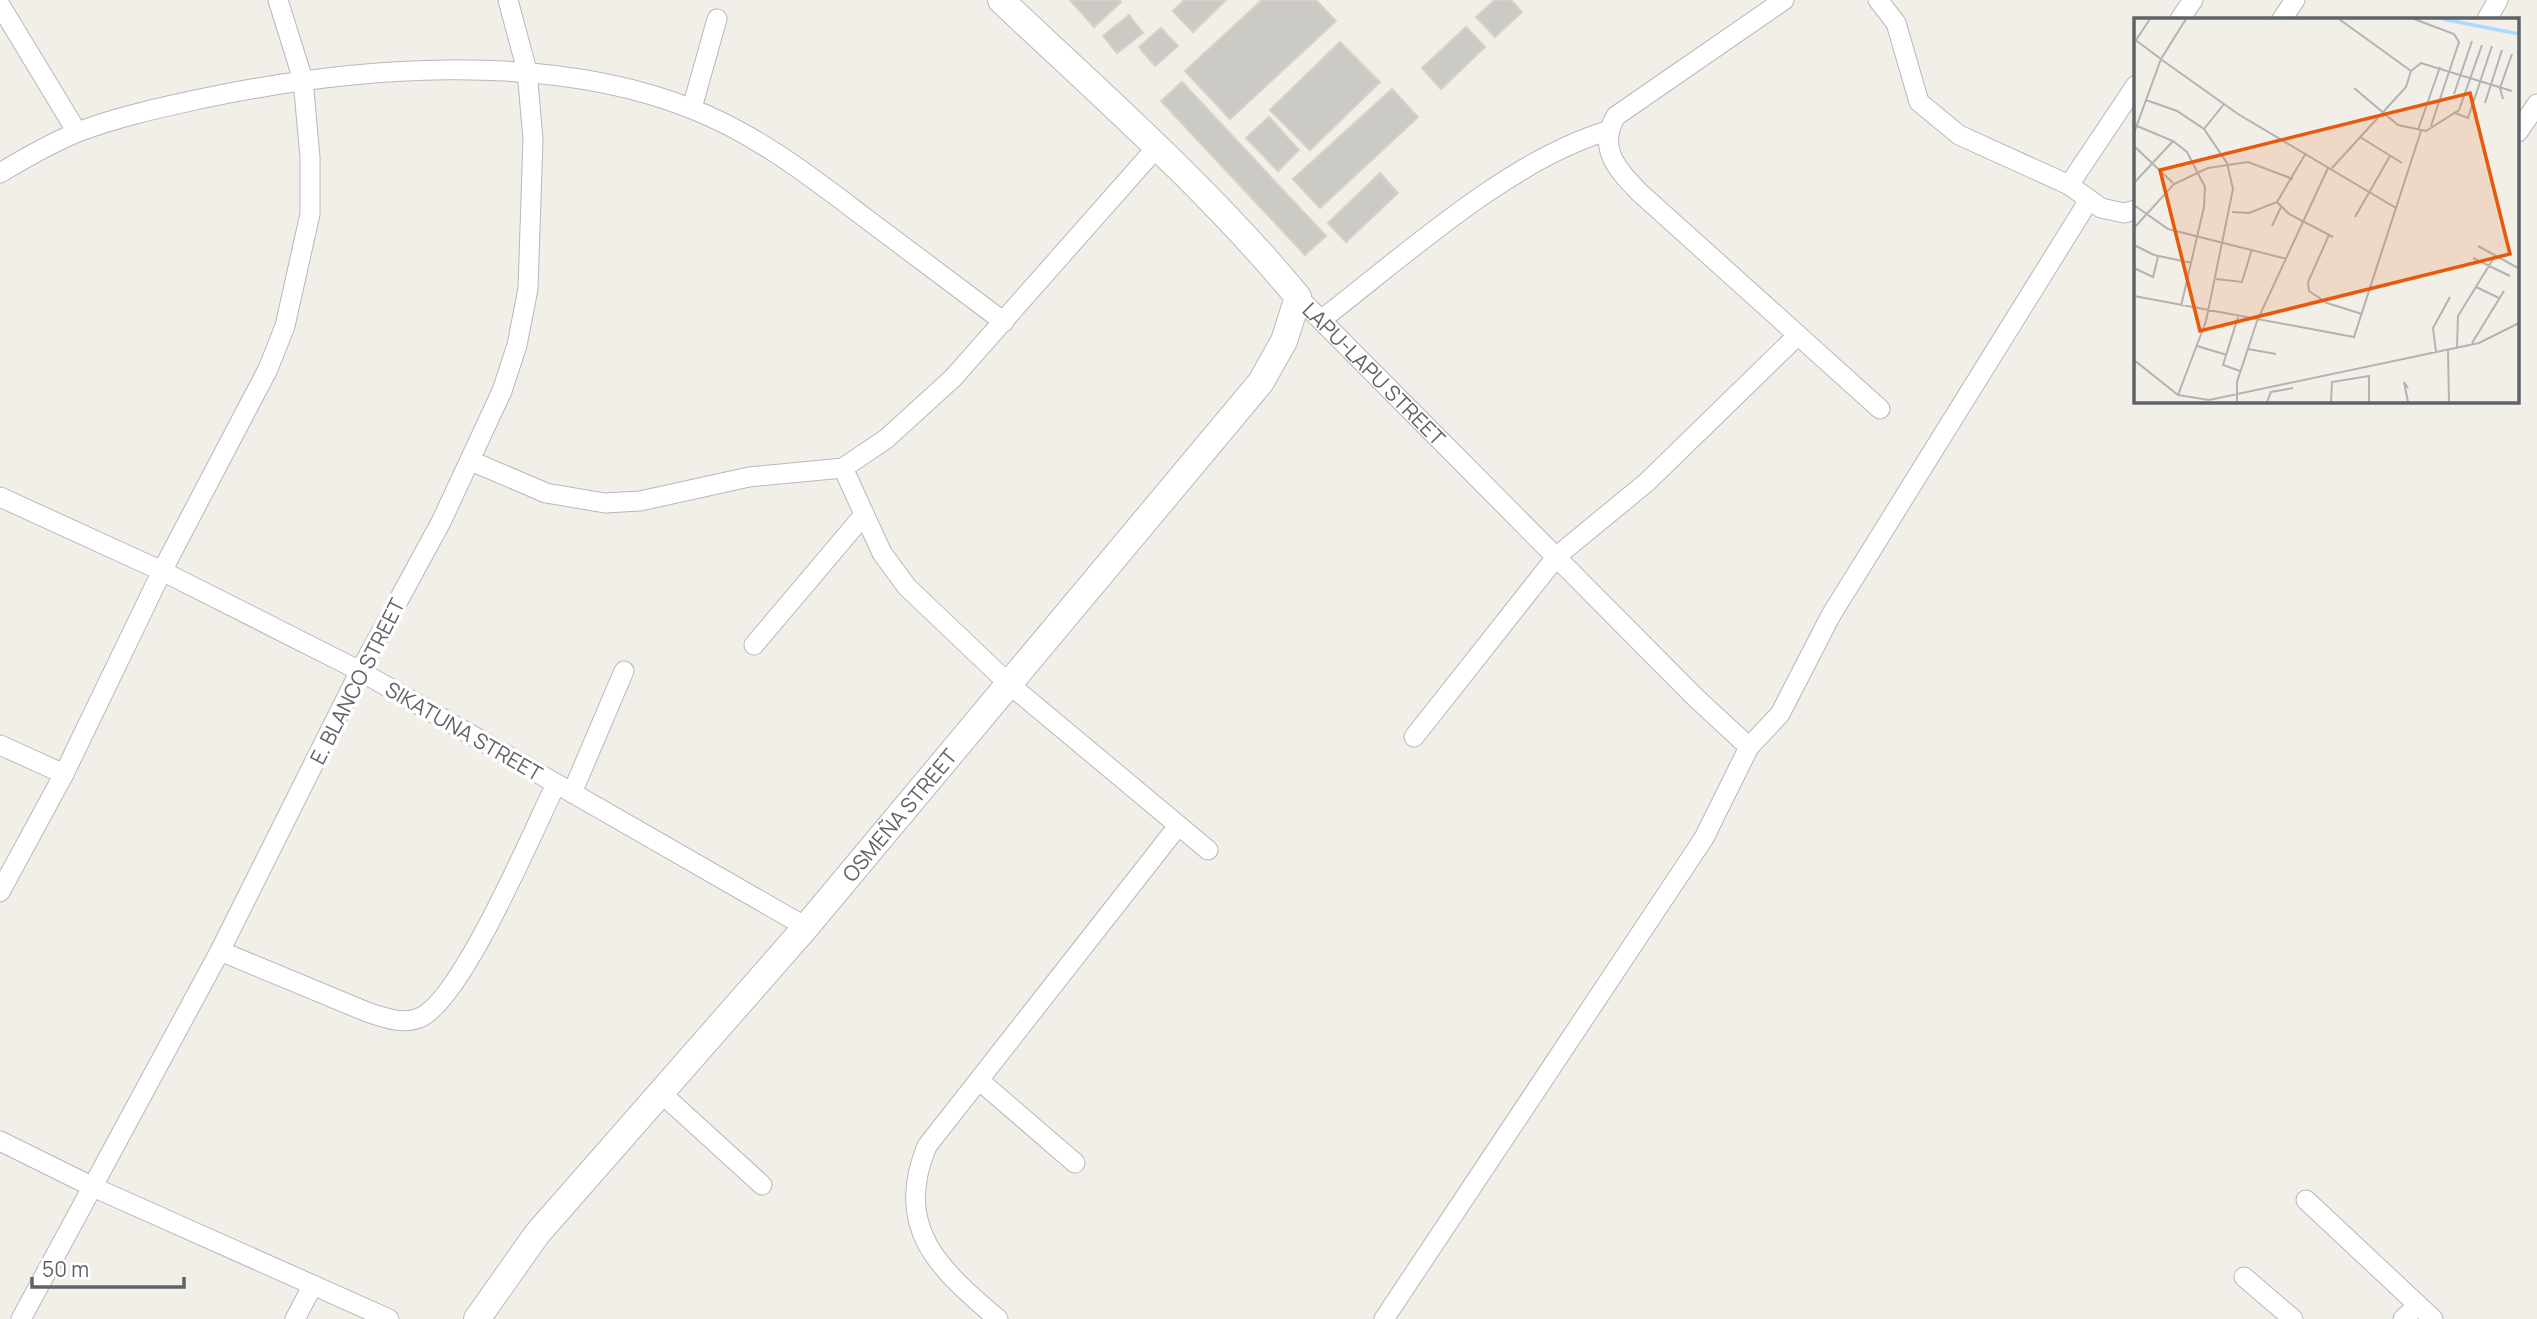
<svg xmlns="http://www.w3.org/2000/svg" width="2537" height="1319" font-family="Manrope,sans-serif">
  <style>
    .building { fill: #cccac5; stroke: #d6d1c6; stroke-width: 2 }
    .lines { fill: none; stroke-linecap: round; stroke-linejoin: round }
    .street-casing { stroke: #b5b8bc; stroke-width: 21 }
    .secondary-casing { stroke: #b6babf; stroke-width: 28 }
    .street { stroke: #fff; stroke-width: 19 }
    .secondary { stroke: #fff; stroke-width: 26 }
    .labels { text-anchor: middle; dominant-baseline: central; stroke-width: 7; stroke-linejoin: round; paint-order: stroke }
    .street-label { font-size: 21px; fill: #5f6368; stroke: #fff }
    .inset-river { fill: none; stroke: #aadaff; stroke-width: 3.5 }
    .inset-road { fill: none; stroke: #b3b3b1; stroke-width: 2 }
    .view { fill: #e8590c; fill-opacity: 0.15; stroke: #e8590c; stroke-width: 3.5 }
    .inset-edge { fill: none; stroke: #5f6368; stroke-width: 3.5 }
  </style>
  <rect width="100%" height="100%" fill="#f1efe8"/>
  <path class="building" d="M 1070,0 L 1119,0 L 1121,2 L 1094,27 Z
    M 1184,0 L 1226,0 L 1193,32 L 1173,11 Z
    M 1262,0 L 1316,0 L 1336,21 L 1230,119 L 1185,71 Z
    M 1495,0 L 1511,0 L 1522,12 L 1495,37 L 1476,17 Z
    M 1129,15 L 1143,33 L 1117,53 L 1103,36 Z
    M 1466,27 L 1485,47 L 1441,89 L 1422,68 Z
    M 1161,28 L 1178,46 L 1155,66 L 1139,47 Z
    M 1340,42 L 1380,82 L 1310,150 L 1270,110 Z
    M 1182,82 L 1326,236 L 1305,255 L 1161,101 Z
    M 1392,89 L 1418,117 L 1320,208 L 1293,179 Z
    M 1269,117 L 1299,150 L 1278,171 L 1246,138 Z
    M 1380,173 L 1398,193 L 1346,242 L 1328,223 Z"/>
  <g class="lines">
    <g class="street-casing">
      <g id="street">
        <path d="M 1784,0 L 1616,116 C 1597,148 1617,169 1639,192 L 1880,409"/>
        <path d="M 1878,0 L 1896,23 L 1919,102 L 1959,135 L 2069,185 L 2101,208 L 2124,213 L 2136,210"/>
        <path d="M 0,5 L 77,132"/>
        <path d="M 2180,19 L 2193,0"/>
        <path d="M 2282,19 L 2295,0"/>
        <path d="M 2487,19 L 2498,0"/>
        <path d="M 692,108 L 717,19"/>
        <path d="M 2518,132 L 2537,104"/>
        <path d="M 0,173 C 25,158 51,143 78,132 C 117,117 159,108 200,99 C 351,67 545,50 692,109 C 756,134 810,176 864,217 C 910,252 957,287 1004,322"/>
        <path d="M 2069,185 L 2136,85"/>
        <path id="s1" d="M 1298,297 L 1696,698 L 1749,747"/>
        <path d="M 1321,320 C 1403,257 1509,160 1607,131"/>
        <path d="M 471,461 L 546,493 L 605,503 L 640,501 L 749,477 L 843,468 L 886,439 L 953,378 L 1157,147"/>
        <path d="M 843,468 L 882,553 L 907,587 L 1009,684 L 1208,850"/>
        <path d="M 0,497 L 162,571 L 360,671 L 806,927"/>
        <path d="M 754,645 L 863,516"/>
        <path d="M 1414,737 L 1557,556 L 1647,482 L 1797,336"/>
        <path d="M 0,745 L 64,774"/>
        <path d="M 572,793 L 624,671"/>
        <path d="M 0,892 L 64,774 L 162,571 L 268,369 L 285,326 L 310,214 L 310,157 L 303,80 L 278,0"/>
        <path d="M 220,951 L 367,1012 C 383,1017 402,1025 419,1018 C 461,1002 533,831 556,784"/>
        <path d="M 980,1081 L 1075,1163"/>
        <path d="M 661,1093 L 762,1185"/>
        <path d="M 0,1141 L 93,1187 L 389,1319"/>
        <path d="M 2306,1200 L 2433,1319"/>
        <path d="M 2244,1277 L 2293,1319"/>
        <path d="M 21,1319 L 220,951 L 360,671 L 441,522 L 502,391 L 517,345 L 528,289 L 533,139 L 527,71 L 508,0"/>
        <path d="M 295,1319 L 313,1285"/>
        <path d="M 998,1319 C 939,1269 893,1228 927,1146 L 1178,826"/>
        <path d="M 1384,1319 L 1704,838 L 1749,747 L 1780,714 L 1831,615 L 2089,200"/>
        <path d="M 2403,1319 L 2418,1305"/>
      </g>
    </g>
    <g class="secondary-casing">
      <g id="secondary">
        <path id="s2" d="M 477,1319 L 537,1234 L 806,927 L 1261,382 L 1284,341 L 1298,297 C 1209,189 1102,96 1001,0"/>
      </g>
    </g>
    <use href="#street" class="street"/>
    <use href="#secondary" class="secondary"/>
  </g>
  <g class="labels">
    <g class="street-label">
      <text stroke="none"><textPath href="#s1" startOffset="108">LAPU-LAPU STREET</textPath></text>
      <text transform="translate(357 681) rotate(-63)">E. BLANCO STREET</text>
      <text transform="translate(464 731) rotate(30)">SIKATUNA STREET</text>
      <text stroke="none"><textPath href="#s2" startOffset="658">OSMEÑA STREET</textPath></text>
    </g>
  </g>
  <g transform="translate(2134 18)">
    <rect width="385" height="385" fill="#f1efe8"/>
    <path class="inset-river" d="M 309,1 L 385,16"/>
    <path class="inset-road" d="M 205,1 L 277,53M 280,1 L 320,16 L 325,24 L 297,108M 0,21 L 27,41M 2,22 L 16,1M 28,42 L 104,96 L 262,190M 220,70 L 264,107 L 292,113 L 325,92 L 348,27M 320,76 L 338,23M 369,81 L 366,70 L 378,36M 12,82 L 43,93 L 70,111 L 93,145 L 99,171 L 72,303 L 44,377M 351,85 L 368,32M 321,95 L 334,100 L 358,28M 3,108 L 39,123 L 53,134 L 71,169 L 70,189 L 47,288M 70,111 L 90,86M 284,112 L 306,49M 0,115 L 27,41 L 52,1M 226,119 L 268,145M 0,128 L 39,165M 198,150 L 272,69 L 277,53 L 287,45 L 378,73M 0,165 L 39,123M 143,184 L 155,196 L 199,219M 0,187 L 34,211 L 153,241M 98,194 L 115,195 L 143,184 L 172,135M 221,199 L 256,138M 138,208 L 147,189M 0,210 L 40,166 L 74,150 L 114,144 L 159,161M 195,217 L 174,264 L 175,273 L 193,285 L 228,296M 0,227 L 20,237 L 58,245M 344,228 L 384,250M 339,240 L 376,258M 0,250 L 19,259 L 24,239M 82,261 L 108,264 L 118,231M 342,269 L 365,280M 0,278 L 220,319 L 287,113M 104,299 L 89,347 L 106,353M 338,325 L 370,273M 63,328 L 93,337M 323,330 L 324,298 L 361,238M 114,331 L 142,336M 314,332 L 315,384M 302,334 L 299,310 L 316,279M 0,342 L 44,377 L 75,382 L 345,325 L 385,305M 274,370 L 270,364 L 274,384M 103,384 L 103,364 L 123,303 L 194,150M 133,384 L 137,374 L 159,370M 197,384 L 198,364 L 235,358 L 235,384"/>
    <path class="view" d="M 336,75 L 376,236 L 66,313 L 26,152 Z"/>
    <rect width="385" height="385" class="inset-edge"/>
  </g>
  <path d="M32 1277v10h152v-10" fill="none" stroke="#5f6368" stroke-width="3.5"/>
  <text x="42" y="1277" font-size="21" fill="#5f6368" stroke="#ffffff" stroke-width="5" paint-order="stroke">50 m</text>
</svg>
